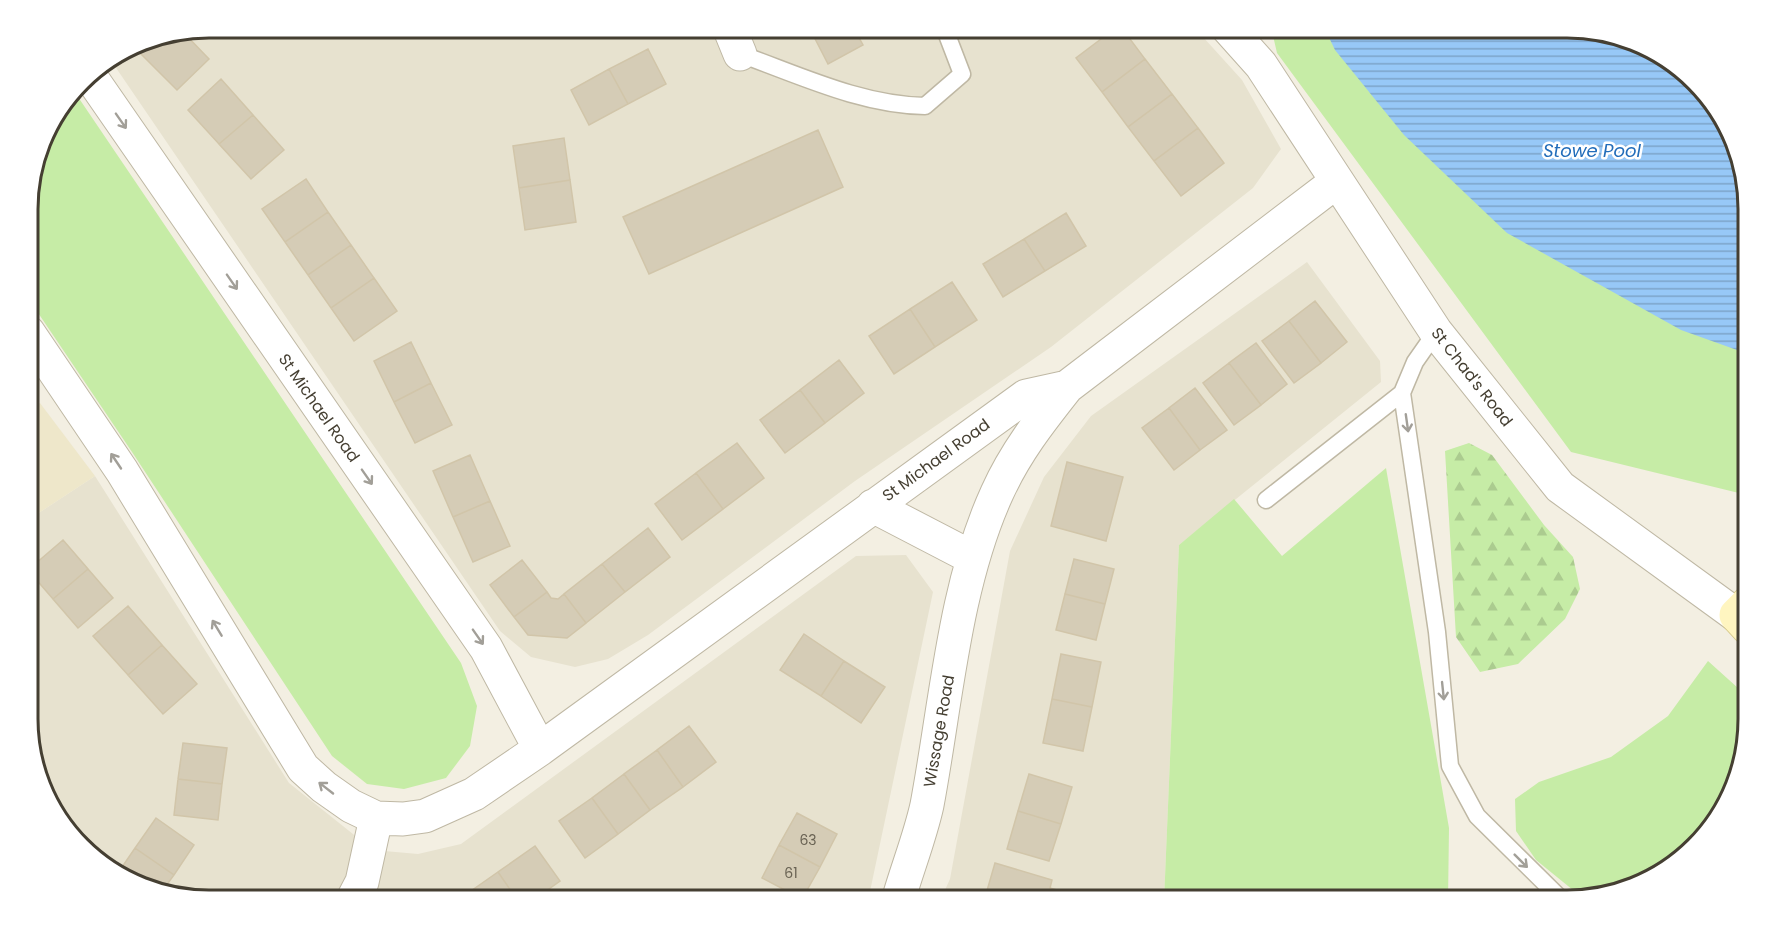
<svg xmlns="http://www.w3.org/2000/svg" width="1775" height="928" font-family="Poppins,sans-serif">
  <style>
    .residential { fill: #e7e2cf }
    .education { fill: #eee7ca }
    .green { fill: #c6eca6 }
    .forest { fill: url(#forest-firs) }
    .water { fill: url(#water-rules) }
    .building { fill: #d5ccb6; stroke: #d1c5a9; stroke-width: 1.5 }
    .lines { fill: none; stroke-linecap: round; stroke-linejoin: round }
    .lane-casing { stroke: #bfb8a4; stroke-width: 19 }
    .street-casing { stroke: #bfb8a4; stroke-width: 35 }
    .secondary-casing { stroke: #d7ca8c; stroke-width: 35 }
    .lane { stroke: #fff; stroke-width: 16 }
    .street { stroke: #fff; stroke-width: 33 }
    .secondary { stroke: #fff5c0; stroke-width: 33 }
    .oneway { stroke: #a29f98 }
    .labels { text-anchor: middle; dominant-baseline: central; stroke-width: 5; stroke-linejoin: round; paint-order: stroke }
    .number-label { font-size: 14px; fill: #696253 }
    .street-label { font-size: 16px; fill: #453f32; stroke: #fff }
    .water-label { font-size: 18px; font-style: italic; fill: #226dba; stroke: #fff }
    .rim { fill: none; stroke: #453f32; stroke-width: 3 }
  </style>
  <defs>
    <pattern id="forest-firs" width="22" height="20" patternUnits="userSpaceOnUse" patternTransform="scale(1.5)"><rect width="22" height="20" fill="#c6eca6"/><path d="M5 1l3.5 6h-7zM16 11l3.5 6h-7z" fill="#abcb8f"/></pattern>
    <pattern id="water-rules" width="6" height="5" patternUnits="userSpaceOnUse" patternTransform="scale(1.5)"><rect width="6" height="5" fill="#97c8f7"/><path d="M0 2.5h6" fill="none" stroke="#7da4c9"/></pattern>
  </defs>
  <rect width="100%" height="100%" fill="#f3efe2"/>
  <path class="residential" d="M 208,27 L 1194,27 L 1242,80 L 1281,149 L 1253,188 L 1051,347 L 855,481 L 648,635 L 608,659 L 575,667 L 531,657 L 500,631 L 110,59 L 139,41 Z
    M 1307,262 L 1380,361 L 1381,382 L 1179,545 L 1164,901 L 940,901 L 950,879 L 1010,551 L 1044,477 L 1091,416 Z
    M 95,476 L 289,783 L 373,850 L 418,854 L 461,844 L 856,556 L 906,555 L 933,592 L 868,901 L 208,901 L 128,882 L 58,821 L 29,744 L 28,520 Z"/>
  <path class="education" d="M 40,403 L 95,476 L 28,520 L 28,412 Z"/>
  <path class="green" d="M 1271,27 L 1567,27 L 1647,46 L 1717,107 L 1746,185 L 1747,495 L 1571,452 L 1277,53 Z
    M 74,91 L 461,663 L 477,706 L 470,746 L 446,778 L 404,789 L 367,784 L 332,756 L 132,452 L 28,298 L 27,196 L 46,128 Z
    M 1386,468 L 1449,828 L 1448,901 L 1164,901 L 1179,545 L 1234,499 L 1282,556 Z
    M 1708,661 L 1748,697 L 1748,720 L 1729,800 L 1667,871 L 1584,899 L 1536,860 L 1516,831 L 1515,799 L 1539,782 L 1611,757 L 1668,716 Z"/>
  <path class="forest" d="M 1469,443 L 1492,455 L 1544,525 L 1573,557 L 1580,589 L 1565,619 L 1518,664 L 1480,672 L 1456,637 L 1445,451 Z"/>
  <path class="water" d="M 1324,27 L 1567,27 L 1647,46 L 1717,107 L 1746,185 L 1747,350 L 1737,350 L 1681,330 L 1507,233 L 1404,135 L 1335,50 Z"/>
  <path class="building" d="M 809,27 L 853,27 L 863,45 L 828,64 Z
    M 1117,27 L 1121,27 L 1145,59 L 1102,92 L 1076,58 Z
    M 183,32 L 209,59 L 177,90 L 140,53 L 156,37 Z
    M 156,37 L 140,53 L 132,45 L 139,41 Z
    M 648,49 L 666,84 L 628,104 L 609,69 Z
    M 1145,59 L 1172,94 L 1128,127 L 1102,92 Z
    M 609,69 L 628,104 L 589,125 L 571,90 Z
    M 221,79 L 253,115 L 219,144 L 188,110 Z
    M 1172,94 L 1198,128 L 1154,161 L 1128,127 Z
    M 253,115 L 284,150 L 251,179 L 219,144 Z
    M 1198,128 L 1224,163 L 1181,196 L 1154,161 Z
    M 818,130 L 843,187 L 649,274 L 623,217 Z
    M 564,138 L 570,180 L 519,188 L 513,146 Z
    M 306,179 L 328,212 L 285,242 L 262,209 Z
    M 570,180 L 576,222 L 525,230 L 519,188 Z
    M 328,212 L 351,245 L 308,275 L 285,242 Z
    M 1066,213 L 1086,246 L 1045,271 L 1024,239 Z
    M 1024,239 L 1045,271 L 1003,297 L 983,264 Z
    M 351,245 L 374,278 L 331,308 L 308,275 Z
    M 374,278 L 397,311 L 354,341 L 331,308 Z
    M 952,282 L 977,320 L 935,347 L 910,309 Z
    M 1315,301 L 1347,342 L 1321,363 L 1289,321 Z
    M 910,309 L 935,347 L 894,374 L 869,336 Z
    M 1289,321 L 1321,363 L 1294,383 L 1262,341 Z
    M 411,342 L 431,383 L 394,402 L 374,361 Z
    M 1256,343 L 1287,384 L 1261,405 L 1229,363 Z
    M 839,360 L 864,393 L 825,423 L 800,390 Z
    M 1229,363 L 1261,405 L 1234,425 L 1203,383 Z
    M 431,383 L 452,425 L 415,443 L 394,402 Z
    M 1195,388 L 1227,430 L 1200,450 L 1169,408 Z
    M 800,390 L 825,423 L 785,453 L 760,420 Z
    M 1169,408 L 1200,450 L 1174,470 L 1142,428 Z
    M 737,443 L 764,478 L 723,509 L 696,473 Z
    M 470,455 L 490,501 L 453,517 L 433,471 Z
    M 1067,462 L 1123,477 L 1106,541 L 1051,526 Z
    M 696,473 L 723,509 L 682,540 L 655,504 Z
    M 490,501 L 510,546 L 473,562 L 453,517 Z
    M 648,528 L 670,557 L 625,592 L 602,564 Z
    M 63,540 L 88,569 L 53,599 L 28,570 Z
    M 1074,559 L 1114,569 L 1105,604 L 1065,594 Z
    M 522,560 L 547,592 L 514,617 L 490,585 Z
    M 602,564 L 625,592 L 586,623 L 564,594 Z
    M 88,569 L 113,598 L 78,628 L 53,599 Z
    M 547,592 L 551,598 L 558,599 L 564,594 L 586,623 L 567,638 L 528,635 L 514,617 Z
    M 1065,594 L 1105,604 L 1096,640 L 1056,630 Z
    M 128,606 L 162,645 L 128,675 L 93,636 Z
    M 804,634 L 844,661 L 821,696 L 780,670 Z
    M 162,645 L 197,684 L 163,714 L 128,675 Z
    M 1061,654 L 1101,662 L 1092,707 L 1052,699 Z
    M 844,661 L 885,687 L 861,723 L 821,696 Z
    M 1052,699 L 1092,707 L 1083,751 L 1043,743 Z
    M 689,726 L 716,762 L 683,787 L 657,750 Z
    M 183,743 L 227,748 L 222,784 L 178,779 Z
    M 657,750 L 683,787 L 650,810 L 624,774 Z
    M 624,774 L 650,810 L 618,834 L 592,798 Z
    M 1029,774 L 1072,787 L 1061,824 L 1018,811 Z
    M 178,779 L 222,784 L 218,820 L 174,815 Z
    M 592,798 L 618,834 L 585,858 L 559,821 Z
    M 1018,811 L 1061,824 L 1049,861 L 1007,849 Z
    M 797,813 L 837,834 L 820,867 L 779,845 Z
    M 156,818 L 194,845 L 174,875 L 135,848 Z
    M 779,845 L 820,867 L 802,899 L 762,878 Z
    M 535,846 L 560,881 L 532,901 L 518,901 L 498,872 Z
    M 135,848 L 174,875 L 163,890 L 128,882 L 118,873 Z
    M 995,863 L 1052,880 L 1050,888 L 1074,895 L 1072,901 L 984,901 Z
    M 498,872 L 518,901 L 463,901 L 461,898 Z"/>
  <g class="lines">
    <g class="lane-casing">
      <path id="lane" d="M 740,54 C 799,75 861,105 925,106 L 962,74 L 944,27
        M 1436,332 L 1415,362 L 1402,393 L 1437,632 L 1450,766 L 1477,816 L 1563,901
        M 1266,500 L 1402,393"/>
    </g>
    <g class="street-casing">
      <path id="street" d="M 729,27 L 740,54
        M 1227,27 L 1261,65 L 1436,332 L 1560,487 L 1736,615
        M 88,73 L 486,648 L 540,749
        M 28,332 L 122,471 L 303,768 L 324,787 L 351,806 L 376,818 L 403,819 L 425,816 L 474,794 L 540,749 L 1026,396 L 1067,387 L 1336,182
        M 873,506 L 973,558
        M 352,901 L 362,882 L 376,818
        M 898,901 C 907,869 920,837 927,805 C 946,704 954,587 997,493 C 1015,453 1040,421 1067,387"/>
    </g>
    <g class="secondary-casing">
      <path id="secondary" d="M 1748,603 L 1736,615 L 1748,628"/>
    </g>
    <use href="#lane" class="lane"/>
    <use href="#street" class="street"/>
    <use href="#secondary" class="secondary"/>
  </g>
  <defs><path id="oneway-shaft" d="M-6 0H5M1.5-3L5.5 0L1.5 3" fill="none" stroke-width="1.6" stroke-linecap="round" stroke-linejoin="round" transform="scale(1.5)"/></defs>
  <g class="oneway">
    <use href="#oneway-shaft" transform="translate(121 121) rotate(55)"/>
    <use href="#oneway-shaft" transform="translate(232 282) rotate(55)"/>
    <use href="#oneway-shaft" transform="translate(1407 423) rotate(82)"/>
    <use href="#oneway-shaft" transform="translate(116 461) rotate(-124)"/>
    <use href="#oneway-shaft" transform="translate(367 477) rotate(55)"/>
    <use href="#oneway-shaft" transform="translate(217 628) rotate(-121)"/>
    <use href="#oneway-shaft" transform="translate(478 637) rotate(55)"/>
    <use href="#oneway-shaft" transform="translate(1443 691) rotate(84)"/>
    <use href="#oneway-shaft" transform="translate(326 788) rotate(-142)"/>
    <use href="#oneway-shaft" transform="translate(1521 861) rotate(45)"/>
  </g>
  <g class="labels">
    <g class="number-label">
      <text x="808" y="840">63</text>
      <text x="791" y="873">61</text>
    </g>
    <g class="street-label">
      <text transform="translate(1472 377) rotate(52)">St Chad's Road</text>
      <text transform="translate(319 408) rotate(55)">St Michael Road</text>
      <text transform="translate(936 460) rotate(-36)">St Michael Road</text>
      <text transform="translate(939 731) rotate(-80)">Wissage Road</text>
    </g>
    <g class="water-label">
      <text x="1592" y="150">Stowe Pool</text>
    </g>
  </g>
  <path d="M0 0H1775V928H0ZM209 38H1567A171 171 0 0 1 1738 209V719A171 171 0 0 1 1567 890H209A171 171 0 0 1 38 719V209A171 171 0 0 1 209 38Z" fill="#fff" fill-rule="evenodd"/>
  <path class="rim" d="M209 38H1567A171 171 0 0 1 1738 209V719A171 171 0 0 1 1567 890H209A171 171 0 0 1 38 719V209A171 171 0 0 1 209 38Z"/>
</svg>
